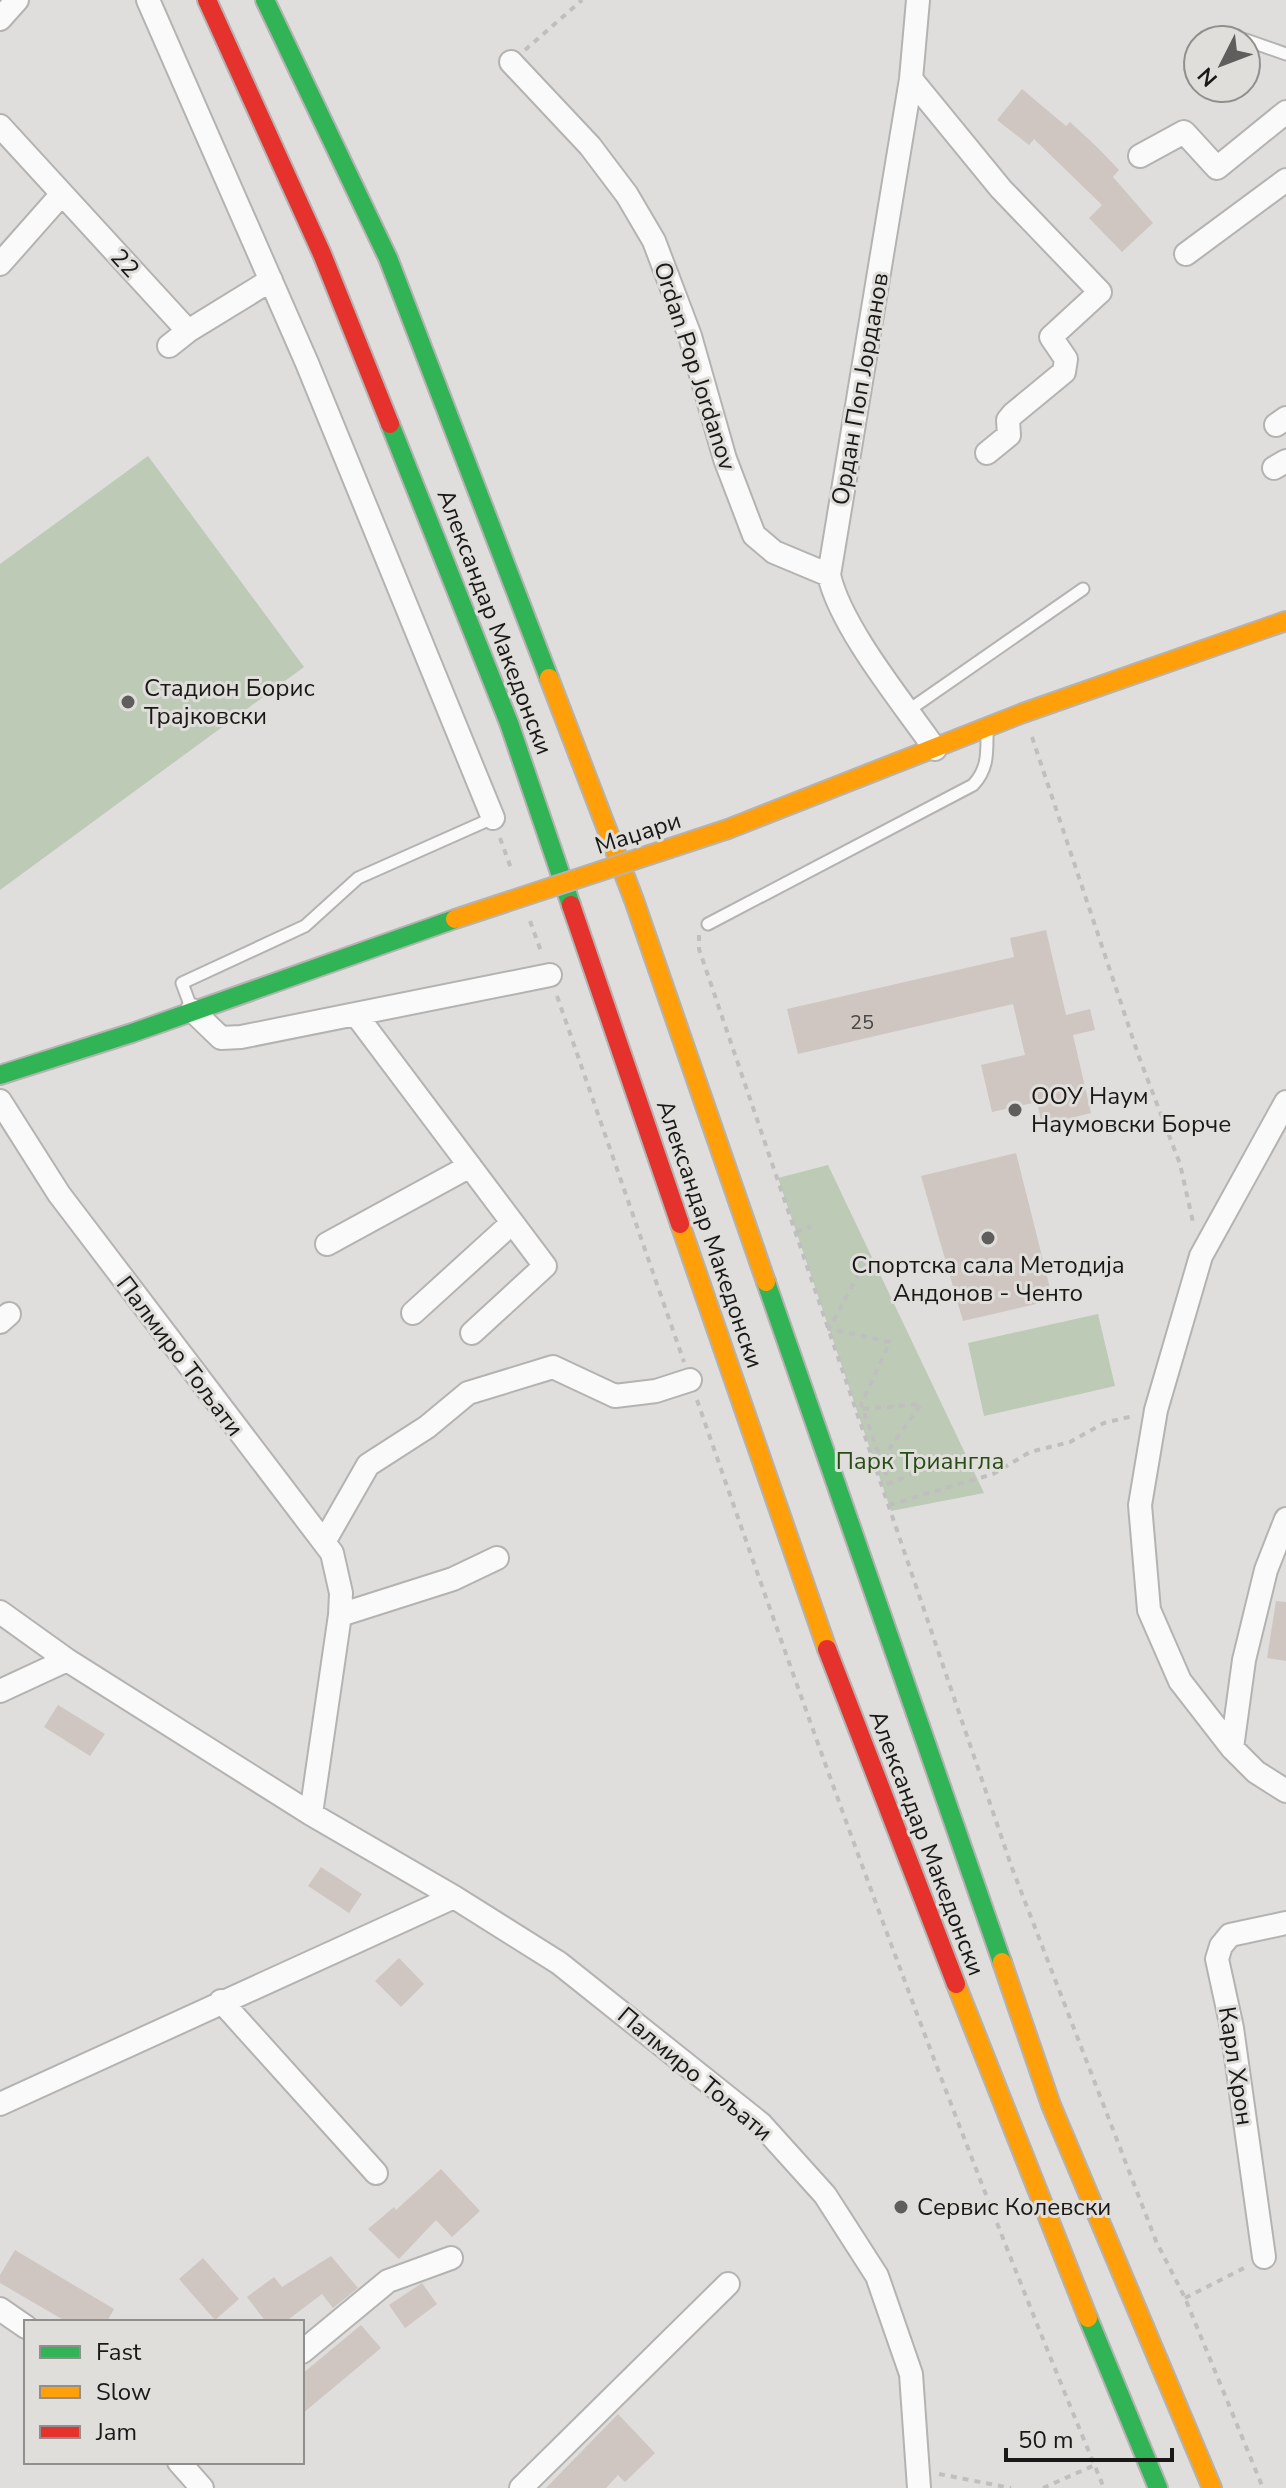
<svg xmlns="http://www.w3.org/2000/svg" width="1286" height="2488" font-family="'Nunito Sans',sans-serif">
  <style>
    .green { fill: #bccab6 }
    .building { fill: #cfc5c1 }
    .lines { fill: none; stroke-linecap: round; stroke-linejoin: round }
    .lane-casing { stroke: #b4b3b2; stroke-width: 15 }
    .street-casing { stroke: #b4b3b2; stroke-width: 26 }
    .fast-casing { stroke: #b4b3b2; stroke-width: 22 }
    .slow-casing { stroke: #b4b3b2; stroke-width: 22 }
    .jam-casing { stroke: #b4b3b2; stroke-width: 22 }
    .path { stroke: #c0bfbf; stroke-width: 4; stroke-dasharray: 6 6; stroke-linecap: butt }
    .lane { stroke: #fafafa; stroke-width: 11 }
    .street { stroke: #fafafa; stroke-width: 22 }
    .fast { stroke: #30b455; stroke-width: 18 }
    .slow { stroke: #ff9f0a; stroke-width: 18 }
    .jam { stroke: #e5322d; stroke-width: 18 }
    .slow-bridge-casing { stroke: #b4b3b2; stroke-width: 22; stroke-linecap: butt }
    .slow-bridge { stroke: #ff9f0a; stroke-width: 18 }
    .poi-dot { fill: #5f5e5d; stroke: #e0dedb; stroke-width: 3 }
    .labels { text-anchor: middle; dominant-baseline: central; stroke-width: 6; stroke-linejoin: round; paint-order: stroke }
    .number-label { font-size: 20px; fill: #4a4745 }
    .street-label { font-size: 24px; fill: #1a1918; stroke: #e0dedb }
    .poi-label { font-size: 24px; fill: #1a1918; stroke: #e0dedb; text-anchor: start }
    .park-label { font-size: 24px; fill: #284d16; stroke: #e0dedb }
  </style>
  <rect width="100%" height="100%" fill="#dfdedc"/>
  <path class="green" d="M 148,456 L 304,667 L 0,890 L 0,564 Z
    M 828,1165 L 984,1493 L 891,1511 L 778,1178 Z
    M 1098,1314 L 1115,1386 L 984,1416 L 968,1343 Z"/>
  <path class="building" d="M 1022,89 L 1066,126 L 1070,122 L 1098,148 L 1119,170 L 1113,177 L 1153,223 L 1122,252 L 1089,218 L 1102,205 L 1034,139 L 1029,145 L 997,120 Z
    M 1046,930 L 1066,1015 L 1090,1009 L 1095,1030 L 1073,1035 L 1091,1113 L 1042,1125 L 1037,1102 L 992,1112 L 981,1065 L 1025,1055 L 1013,1004 L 798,1054 L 787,1009 L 1014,957 L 1010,938 Z
    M 1016,1153 L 1053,1300 L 963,1321 L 921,1176 Z
    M 1276,1601 L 1286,1602 L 1286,1661 L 1267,1658 Z
    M 58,1705 L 105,1734 L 90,1756 L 44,1727 Z
    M 321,1867 L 362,1894 L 349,1913 L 308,1886 Z
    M 399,1958 L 424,1984 L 401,2007 L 375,1981 Z
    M 441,2169 L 480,2211 L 452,2237 L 436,2220 L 399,2259 L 368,2229 L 394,2207 L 396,2210 Z
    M 15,2250 L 114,2309 L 107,2322 L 67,2322 L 0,2283 L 0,2275 Z
    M 331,2256 L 358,2288 L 333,2308 L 322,2294 L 285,2322 L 266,2322 L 247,2297 L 274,2277 L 282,2287 Z
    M 203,2258 L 239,2299 L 215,2320 L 179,2279 Z
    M 422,2283 L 437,2304 L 405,2328 L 389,2305 Z
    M 361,2325 L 381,2348 L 302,2414 L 302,2374 Z
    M 618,2414 L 655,2453 L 625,2482 L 618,2475 L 606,2488 L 546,2488 Z"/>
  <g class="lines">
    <g class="lane-casing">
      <path id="lane" d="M 1223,35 L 1245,40
        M 1246,40 L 1286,54
        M 909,710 L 1083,589
        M 708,924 L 973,785 C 988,769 987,754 987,732
        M 192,1010 L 182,983 L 305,926 L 358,878 L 493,818"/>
    </g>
    <g class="street-casing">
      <path id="street" d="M 148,0 L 307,363 L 493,818
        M 918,0 L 911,79 L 829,575 C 841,628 903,703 935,749
        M 0,19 L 17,0
        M 511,62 L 590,146 L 627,195 L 654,241 L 690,336 L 725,459 L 754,535 L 774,552 L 829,575
        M 911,79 L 1001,189 L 1100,292 L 1051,337 L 1066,359 L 1064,372 L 1013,414 L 1008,420 L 1009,435 L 987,453
        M 0,126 L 188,331 L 169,346
        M 1140,156 L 1184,132 L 1217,168 L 1286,112
        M 1186,254 L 1286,180
        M 0,264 L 61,195
        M 188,331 L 271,280
        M 1276,425 L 1286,418
        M 1274,468 L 1286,461
        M 192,1010 L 221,1038 L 241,1037 L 550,975
        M 357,1016 L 545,1266 L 472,1333
        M 0,1101 L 59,1194 L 332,1553 L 341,1593 L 340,1615 L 311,1814
        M 1286,1102 L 1201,1256 L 1156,1410 L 1140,1505 L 1149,1610 L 1180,1681 L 1232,1748 L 1256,1772 L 1286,1791
        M 327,1244 L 470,1166
        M 413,1313 L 512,1223
        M 0,1322 L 9,1314
        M 324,1542 L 368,1465 L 427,1427 L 468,1393 L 553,1367 L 615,1396 L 656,1391 L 690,1380
        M 0,1612 L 67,1660 L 311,1814 L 454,1897 L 559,1963 L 761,2124 L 825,2195 L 877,2276 L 911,2374 L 919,2488
        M 340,1615 L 453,1579 L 497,1558
        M 0,1691 L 67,1660
        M 1232,1748 L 1244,1660 L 1266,1570 L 1286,1519
        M 221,2001 L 376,2173
        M 0,2104 L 454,1897
        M 1264,2257 L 1232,2028 L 1217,1959 L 1221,1946 L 1230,1935 L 1286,1923
        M 0,2309 L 26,2327
        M 302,2352 L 388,2281 L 451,2258
        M 179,2462 L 202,2488
        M 521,2488 L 728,2284"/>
    </g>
    <g class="fast-casing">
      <path id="fast" d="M 265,0 L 388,258 L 549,678
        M 390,424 L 509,723 L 571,905
        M 0,1075 L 132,1033 L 455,919
        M 766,1282 L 1002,1962
        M 1088,2318 L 1158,2488"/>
    </g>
    <g class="slow-casing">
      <path id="slow" d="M 549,678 L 634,900 L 766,1282
        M 728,829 L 1023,713 L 1286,621
        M 680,1224 L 827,1649
        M 1002,1962 L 1051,2105 L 1212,2488
        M 956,1984 L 1088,2318"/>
    </g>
    <g class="jam-casing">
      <path id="jam" d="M 207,0 L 322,254 L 390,424
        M 571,905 L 680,1224
        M 827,1649 L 956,1984"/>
    </g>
    <path class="path" d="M 525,50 L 582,0
      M 1032,737 L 1139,1057 L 1180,1164 L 1193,1222
      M 500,838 L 512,871
      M 530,921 L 542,954
      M 699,935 L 699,949 L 1012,1868 L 1156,2241 L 1185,2298 L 1263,2488
      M 557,996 L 684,1362
      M 796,1232 L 811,1227
      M 859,1273 L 829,1329 L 890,1342 L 861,1404 L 889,1483
      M 697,1400 C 824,1766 955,2131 1104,2488
      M 863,1409 L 921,1404 L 881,1461
      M 887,1484 L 926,1469
      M 889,1505 L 993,1474 L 1030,1452 L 1070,1442 L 1104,1423 L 1133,1416
      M 1185,2298 L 1248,2266
      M 939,2474 L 1011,2488
      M 1043,2488 L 1095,2465"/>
    <use href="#lane" class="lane"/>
    <use href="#street" class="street"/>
    <use href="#fast" class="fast"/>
    <use href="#slow" class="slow"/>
    <use href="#jam" class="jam"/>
    <g class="slow-bridge-casing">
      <path id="slow-bridge" d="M 455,919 L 728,829"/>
    </g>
    <use href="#slow-bridge" class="slow-bridge"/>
  </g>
  <g class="poi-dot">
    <circle cx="128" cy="702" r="8"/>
    <circle cx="1015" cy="1110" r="8"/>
    <circle cx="988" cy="1238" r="8"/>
    <circle cx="901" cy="2207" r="8"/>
  </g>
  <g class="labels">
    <g class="number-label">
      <text x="862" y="1022">25</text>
    </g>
    <g class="street-label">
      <text transform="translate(125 263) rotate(47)">22</text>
      <text transform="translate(695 366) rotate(72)">Ordan Pop Jordanov</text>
      <text transform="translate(860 389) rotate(-80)">Ордан Поп Јорданов</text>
      <text transform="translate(495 622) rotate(69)">Александар Македонски</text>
      <text transform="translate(638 833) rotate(-18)">Маџари</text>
      <text transform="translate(710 1234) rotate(71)">Александар Македонски</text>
      <text transform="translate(180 1356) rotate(53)">Палмиро Тољати</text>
      <text transform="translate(927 1843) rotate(69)">Александар Македонски</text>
      <text transform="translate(1236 2066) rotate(81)">Карл Хрон</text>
      <text transform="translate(695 2074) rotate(40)">Палмиро Тољати</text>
    </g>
    <g class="poi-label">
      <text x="144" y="688">Стадион Борис<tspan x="144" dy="28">Трајковски</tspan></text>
      <text x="1031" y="1096">ООУ Наум<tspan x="1031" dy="28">Наумовски Борче</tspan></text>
      <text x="988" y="1265" text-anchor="middle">Спортска сала Методија<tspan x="988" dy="28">Андонов - Ченто</tspan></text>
      <text x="917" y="2207">Сервис Колевски</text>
    </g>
    <g class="park-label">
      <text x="920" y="1461">Парк Триангла</text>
    </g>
  </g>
  <rect x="24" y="2320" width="280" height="144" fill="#e0dedb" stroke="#918f8d" stroke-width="2"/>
  <rect x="40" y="2346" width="40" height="12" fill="#30b455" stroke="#918f8d" stroke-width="2"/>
  <text x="96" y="2360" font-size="24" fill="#1a1918">Fast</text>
  <rect x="40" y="2386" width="40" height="12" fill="#ff9f0a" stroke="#918f8d" stroke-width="2"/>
  <text x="96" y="2400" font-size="24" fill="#1a1918">Slow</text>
  <rect x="40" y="2426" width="40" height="12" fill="#e5322d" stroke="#918f8d" stroke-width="2"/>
  <text x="96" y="2440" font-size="24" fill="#1a1918">Jam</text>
  <g transform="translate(1222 64) rotate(228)"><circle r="38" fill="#e0dedb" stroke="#918f8d" stroke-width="2"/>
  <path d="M0-6L14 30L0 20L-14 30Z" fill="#5f5e5d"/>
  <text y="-12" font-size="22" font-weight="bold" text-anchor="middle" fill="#1a1918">N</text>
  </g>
  <path d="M1006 2448v12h166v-12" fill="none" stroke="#1a1918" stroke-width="4"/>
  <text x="1018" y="2448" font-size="24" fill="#1a1918" stroke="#e0dedb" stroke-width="6" paint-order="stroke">50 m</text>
</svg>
